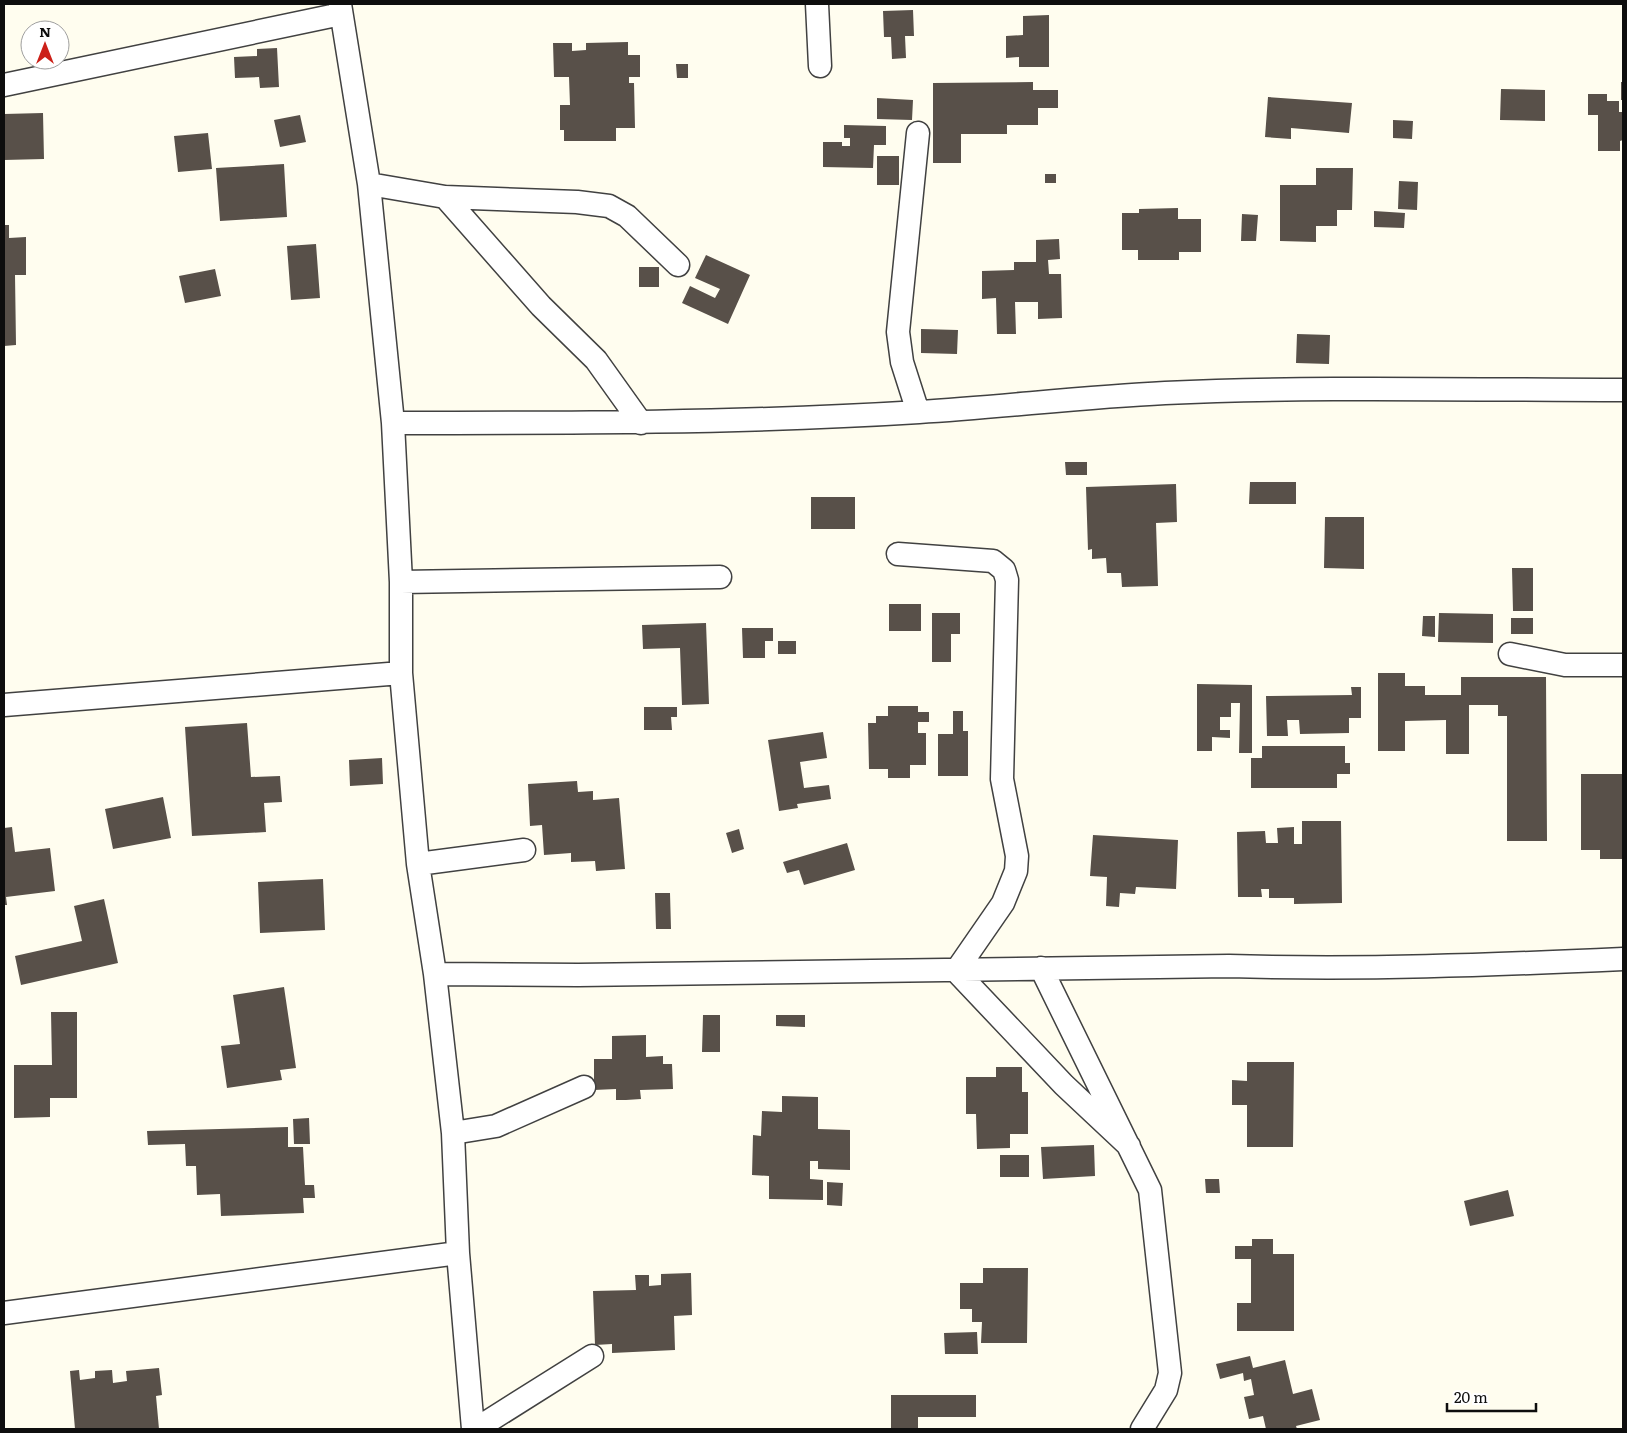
<svg xmlns="http://www.w3.org/2000/svg" width="1627" height="1433" font-family="Literata,serif">
  <style>
    .building { fill: #585049 }
    .lines { fill: none; stroke-linecap: round; stroke-linejoin: round }
    .street-casing { stroke: #414141; stroke-width: 25 }
    .street { stroke: #fff; stroke-width: 22 }
  </style>
  <rect width="100%" height="100%" fill="#fffdef"/>
  <path class="building" d="M 913,10 L 914,36 L 905,36 L 906,58 L 892,59 L 891,37 L 884,37 L 883,11 Z
    M 1049,15 L 1049,67 L 1019,67 L 1019,57 L 1006,58 L 1006,36 L 1023,35 L 1023,16 Z
    M 628,42 L 628,55 L 640,55 L 640,77 L 629,77 L 629,83 L 634,83 L 635,128 L 616,128 L 616,141 L 564,141 L 564,130 L 560,130 L 560,105 L 570,105 L 569,77 L 554,77 L 553,43 L 572,43 L 572,51 L 586,50 L 586,43 Z
    M 277,48 L 279,87 L 260,88 L 259,77 L 235,78 L 234,57 L 257,56 L 257,49 Z
    M 676,64 L 688,64 L 688,78 L 677,78 Z
    M 1033,82 L 1033,90 L 1058,90 L 1058,108 L 1038,108 L 1038,125 L 1007,125 L 1007,134 L 961,134 L 961,163 L 933,163 L 933,83 Z
    M 1621,82 L 1623,82 L 1623,100 L 1621,100 Z
    M 1501,89 L 1545,90 L 1545,121 L 1500,120 Z
    M 1588,94 L 1607,94 L 1607,101 L 1619,101 L 1619,112 L 1623,112 L 1623,140 L 1620,141 L 1620,151 L 1598,151 L 1598,115 L 1588,115 Z
    M 1268,97 L 1352,103 L 1349,133 L 1291,128 L 1291,139 L 1265,137 Z
    M 877,98 L 913,100 L 912,120 L 877,119 Z
    M 43,113 L 44,159 L 4,160 L 4,114 Z
    M 300,115 L 306,142 L 280,147 L 274,120 Z
    M 1393,120 L 1413,121 L 1412,139 L 1393,138 Z
    M 844,125 L 886,126 L 886,145 L 874,145 L 873,168 L 823,167 L 823,142 L 842,142 L 842,146 L 850,146 L 850,138 L 844,138 Z
    M 208,133 L 212,169 L 178,172 L 174,136 Z
    M 877,156 L 899,156 L 899,185 L 877,185 Z
    M 284,164 L 287,217 L 220,221 L 216,168 Z
    M 1316,168 L 1353,168 L 1352,210 L 1337,210 L 1337,226 L 1316,226 L 1316,242 L 1280,241 L 1280,185 L 1316,185 Z
    M 1045,174 L 1056,174 L 1056,183 L 1045,183 Z
    M 1399,181 L 1418,182 L 1417,210 L 1398,209 Z
    M 1178,208 L 1178,219 L 1201,219 L 1201,252 L 1179,252 L 1179,260 L 1138,260 L 1138,250 L 1122,250 L 1122,213 L 1139,213 L 1139,209 Z
    M 1374,211 L 1405,213 L 1404,228 L 1374,227 Z
    M 1242,214 L 1258,215 L 1256,241 L 1241,241 Z
    M 4,225 L 9,225 L 9,238 L 26,237 L 26,275 L 15,275 L 16,345 L 4,346 Z
    M 1059,239 L 1060,259 L 1048,260 L 1049,274 L 1061,274 L 1062,318 L 1038,319 L 1038,302 L 1015,302 L 1016,334 L 997,334 L 996,298 L 982,299 L 982,271 L 1014,270 L 1014,262 L 1036,262 L 1036,240 Z
    M 316,244 L 320,298 L 291,300 L 287,246 Z
    M 706,255 L 750,275 L 728,324 L 682,303 L 690,286 L 715,298 L 720,289 L 695,278 Z
    M 639,267 L 659,267 L 659,287 L 639,287 Z
    M 215,269 L 221,296 L 185,303 L 179,276 Z
    M 921,329 L 958,330 L 957,354 L 921,353 Z
    M 1297,334 L 1330,335 L 1329,364 L 1296,363 Z
    M 1065,462 L 1087,462 L 1087,475 L 1066,475 Z
    M 1250,482 L 1296,482 L 1296,504 L 1249,504 Z
    M 1176,484 L 1177,522 L 1156,523 L 1158,586 L 1122,587 L 1121,573 L 1107,573 L 1106,558 L 1092,559 L 1092,549 L 1088,550 L 1086,487 Z
    M 811,497 L 855,497 L 855,529 L 811,529 Z
    M 1325,517 L 1364,517 L 1364,569 L 1324,568 Z
    M 1512,568 L 1533,568 L 1533,611 L 1513,611 Z
    M 889,604 L 921,604 L 921,631 L 889,631 Z
    M 932,613 L 960,613 L 960,634 L 951,634 L 951,662 L 932,662 Z
    M 1439,613 L 1493,614 L 1493,643 L 1438,642 Z
    M 1423,616 L 1435,616 L 1435,637 L 1422,636 Z
    M 1511,618 L 1533,618 L 1533,634 L 1511,634 Z
    M 706,623 L 709,704 L 682,705 L 680,648 L 643,649 L 642,625 Z
    M 742,628 L 773,628 L 773,641 L 765,641 L 765,658 L 743,658 Z
    M 778,641 L 796,641 L 796,654 L 778,654 Z
    M 1378,673 L 1405,673 L 1405,686 L 1425,686 L 1425,695 L 1461,695 L 1461,677 L 1546,677 L 1547,841 L 1507,841 L 1507,716 L 1498,716 L 1498,705 L 1469,705 L 1469,754 L 1446,754 L 1446,720 L 1405,721 L 1405,751 L 1378,751 Z
    M 1197,684 L 1252,685 L 1252,753 L 1239,753 L 1240,703 L 1231,703 L 1231,717 L 1220,717 L 1220,730 L 1230,730 L 1230,738 L 1212,737 L 1212,751 L 1197,751 Z
    M 1351,687 L 1361,687 L 1361,718 L 1349,718 L 1349,733 L 1300,734 L 1299,720 L 1287,720 L 1288,736 L 1267,736 L 1266,696 L 1352,695 Z
    M 888,706 L 918,706 L 918,712 L 929,712 L 929,722 L 918,722 L 918,733 L 926,733 L 926,765 L 910,765 L 910,778 L 888,778 L 888,769 L 869,769 L 868,723 L 876,723 L 876,716 L 888,716 Z
    M 644,707 L 677,707 L 677,717 L 671,717 L 672,730 L 644,730 Z
    M 953,711 L 963,711 L 963,731 L 968,731 L 968,776 L 938,776 L 938,734 L 953,734 Z
    M 247,723 L 251,777 L 280,776 L 282,802 L 264,803 L 266,832 L 192,836 L 185,727 Z
    M 823,732 L 827,758 L 800,762 L 804,788 L 829,785 L 831,799 L 797,804 L 798,808 L 779,811 L 768,740 Z
    M 1262,746 L 1345,746 L 1345,763 L 1350,763 L 1350,774 L 1337,774 L 1337,788 L 1251,788 L 1251,758 L 1262,758 Z
    M 382,758 L 383,784 L 350,786 L 349,760 Z
    M 1581,774 L 1623,774 L 1623,859 L 1600,859 L 1600,850 L 1581,850 Z
    M 577,781 L 578,792 L 593,791 L 593,800 L 619,798 L 625,869 L 596,871 L 595,861 L 571,862 L 571,853 L 544,855 L 542,825 L 530,826 L 528,784 Z
    M 163,797 L 171,838 L 113,849 L 105,809 Z
    M 1302,821 L 1341,821 L 1342,903 L 1294,904 L 1294,898 L 1269,898 L 1269,889 L 1261,889 L 1262,897 L 1238,897 L 1237,832 L 1265,831 L 1266,843 L 1278,843 L 1277,828 L 1294,827 L 1294,844 L 1302,844 Z
    M 12,827 L 15,852 L 50,848 L 55,891 L 6,897 L 7,905 L 4,905 L 4,828 Z
    M 739,829 L 744,849 L 732,853 L 726,833 Z
    M 1093,835 L 1178,840 L 1176,889 L 1136,887 L 1135,894 L 1120,893 L 1119,907 L 1106,906 L 1107,877 L 1090,876 Z
    M 847,843 L 855,870 L 804,885 L 799,870 L 787,873 L 783,862 Z
    M 323,879 L 325,930 L 260,933 L 258,882 Z
    M 655,893 L 670,893 L 671,929 L 656,929 Z
    M 104,899 L 118,963 L 21,985 L 15,956 L 82,941 L 74,906 Z
    M 284,987 L 296,1068 L 280,1070 L 282,1080 L 227,1088 L 221,1046 L 240,1044 L 233,995 Z
    M 51,1012 L 77,1012 L 77,1098 L 50,1098 L 50,1117 L 14,1118 L 14,1065 L 52,1065 Z
    M 703,1015 L 720,1015 L 720,1052 L 702,1052 Z
    M 776,1015 L 805,1015 L 805,1027 L 776,1026 Z
    M 646,1035 L 646,1057 L 663,1056 L 663,1064 L 672,1064 L 673,1089 L 640,1090 L 641,1099 L 626,1100 L 616,1100 L 616,1089 L 594,1090 L 594,1059 L 612,1059 L 612,1036 Z
    M 1247,1062 L 1294,1062 L 1293,1147 L 1247,1147 L 1247,1105 L 1232,1105 L 1232,1080 L 1247,1081 Z
    M 996,1067 L 1022,1067 L 1022,1092 L 1028,1092 L 1028,1134 L 1010,1134 L 1010,1148 L 977,1149 L 976,1114 L 966,1114 L 966,1077 L 996,1077 Z
    M 782,1096 L 818,1097 L 818,1129 L 850,1130 L 850,1170 L 818,1169 L 818,1161 L 810,1161 L 810,1179 L 823,1180 L 823,1200 L 769,1199 L 769,1176 L 752,1175 L 753,1135 L 761,1136 L 762,1111 L 782,1112 Z
    M 309,1118 L 310,1144 L 294,1144 L 293,1119 Z
    M 288,1127 L 288,1147 L 303,1147 L 305,1185 L 314,1185 L 315,1198 L 303,1198 L 304,1213 L 221,1216 L 220,1194 L 197,1195 L 196,1166 L 186,1166 L 185,1144 L 148,1145 L 147,1131 Z
    M 1094,1145 L 1095,1176 L 1043,1179 L 1041,1147 Z
    M 1000,1155 L 1029,1155 L 1029,1177 L 1000,1177 Z
    M 1205,1179 L 1219,1179 L 1220,1193 L 1206,1193 Z
    M 827,1182 L 843,1183 L 842,1206 L 827,1205 Z
    M 1508,1190 L 1514,1216 L 1470,1226 L 1464,1201 Z
    M 1252,1239 L 1273,1239 L 1273,1254 L 1294,1254 L 1294,1331 L 1237,1331 L 1237,1303 L 1251,1303 L 1251,1259 L 1235,1259 L 1235,1246 L 1252,1246 Z
    M 983,1268 L 1028,1268 L 1027,1343 L 981,1343 L 982,1322 L 972,1322 L 972,1309 L 960,1309 L 960,1283 L 983,1283 Z
    M 691,1273 L 692,1315 L 674,1316 L 675,1350 L 612,1353 L 612,1344 L 595,1345 L 593,1291 L 636,1290 L 635,1275 L 649,1275 L 649,1286 L 661,1285 L 661,1274 Z
    M 977,1332 L 978,1354 L 945,1354 L 944,1333 Z
    M 1250,1356 L 1253,1368 L 1285,1360 L 1293,1394 L 1312,1389 L 1320,1420 L 1296,1426 L 1297,1429 L 1266,1429 L 1263,1416 L 1249,1419 L 1244,1397 L 1254,1395 L 1251,1379 L 1244,1381 L 1243,1373 L 1220,1379 L 1216,1364 Z
    M 159,1368 L 162,1395 L 156,1396 L 159,1429 L 75,1429 L 70,1371 L 79,1370 L 80,1380 L 95,1378 L 95,1371 L 112,1370 L 113,1383 L 127,1381 L 126,1371 Z
    M 891,1395 L 976,1395 L 976,1417 L 918,1417 L 918,1429 L 891,1429 Z"/>
  <g class="lines">
    <g class="street-casing">
      <path id="street" d="M 340,4 L 369,184 L 393,423 L 401,582 L 401,673 L 418,864 L 435,974 L 453,1133 L 458,1253 L 473,1429
        M 817,4 L 820,66
        M 4,85 L 341,14
        M 918,133 L 898,332 L 902,362 L 918,412
        M 369,184 L 445,197 L 541,306 L 596,360 L 641,423
        M 445,197 L 577,202 L 609,206 L 627,216 L 678,265
        M 393,423 C 568,423 744,423 919,412 C 1001,407 1083,397 1165,393 C 1318,386 1471,390 1623,390
        M 898,554 L 993,561 L 1004,570 L 1007,580 L 1002,779 L 1017,856 L 1016,871 L 1003,903 L 956,971 L 1064,1085 L 1129,1146
        M 401,582 L 720,577
        M 1510,654 L 1565,665 L 1623,665
        M 4,705 L 401,673
        M 418,864 L 524,850
        M 1041,968 L 1150,1190 L 1170,1373 L 1166,1390 L 1142,1429
        M 435,974 L 578,975 L 1229,966 C 1361,970 1491,965 1623,959
        M 453,1133 L 496,1126 L 584,1087
        M 4,1313 L 458,1253
        M 476,1429 L 592,1356"/>
    </g>
    <use href="#street" class="street"/>
  </g>
  <rect width="1627" height="1433" fill="none" stroke="#0e0e0e" stroke-width="10"/>
  <g transform="translate(45 45)"><circle r="24" fill="#ffffff" stroke="#9f9f9f"/>
  <path d="M0-4L9 19L0 12L-9 19Z" fill="#cc2018"/>
  <text y="-8" font-size="14" font-weight="bold" text-anchor="middle" fill="#0e0e0e">N</text>
  </g>
  <path d="M1447 1403v8h89v-8" fill="none" stroke="#0e0e0e" stroke-width="2.5"/>
  <text x="1454" y="1403" font-size="15" fill="#0e0e0e" stroke="#ffffff" stroke-width="4" paint-order="stroke">20 m</text>
</svg>
